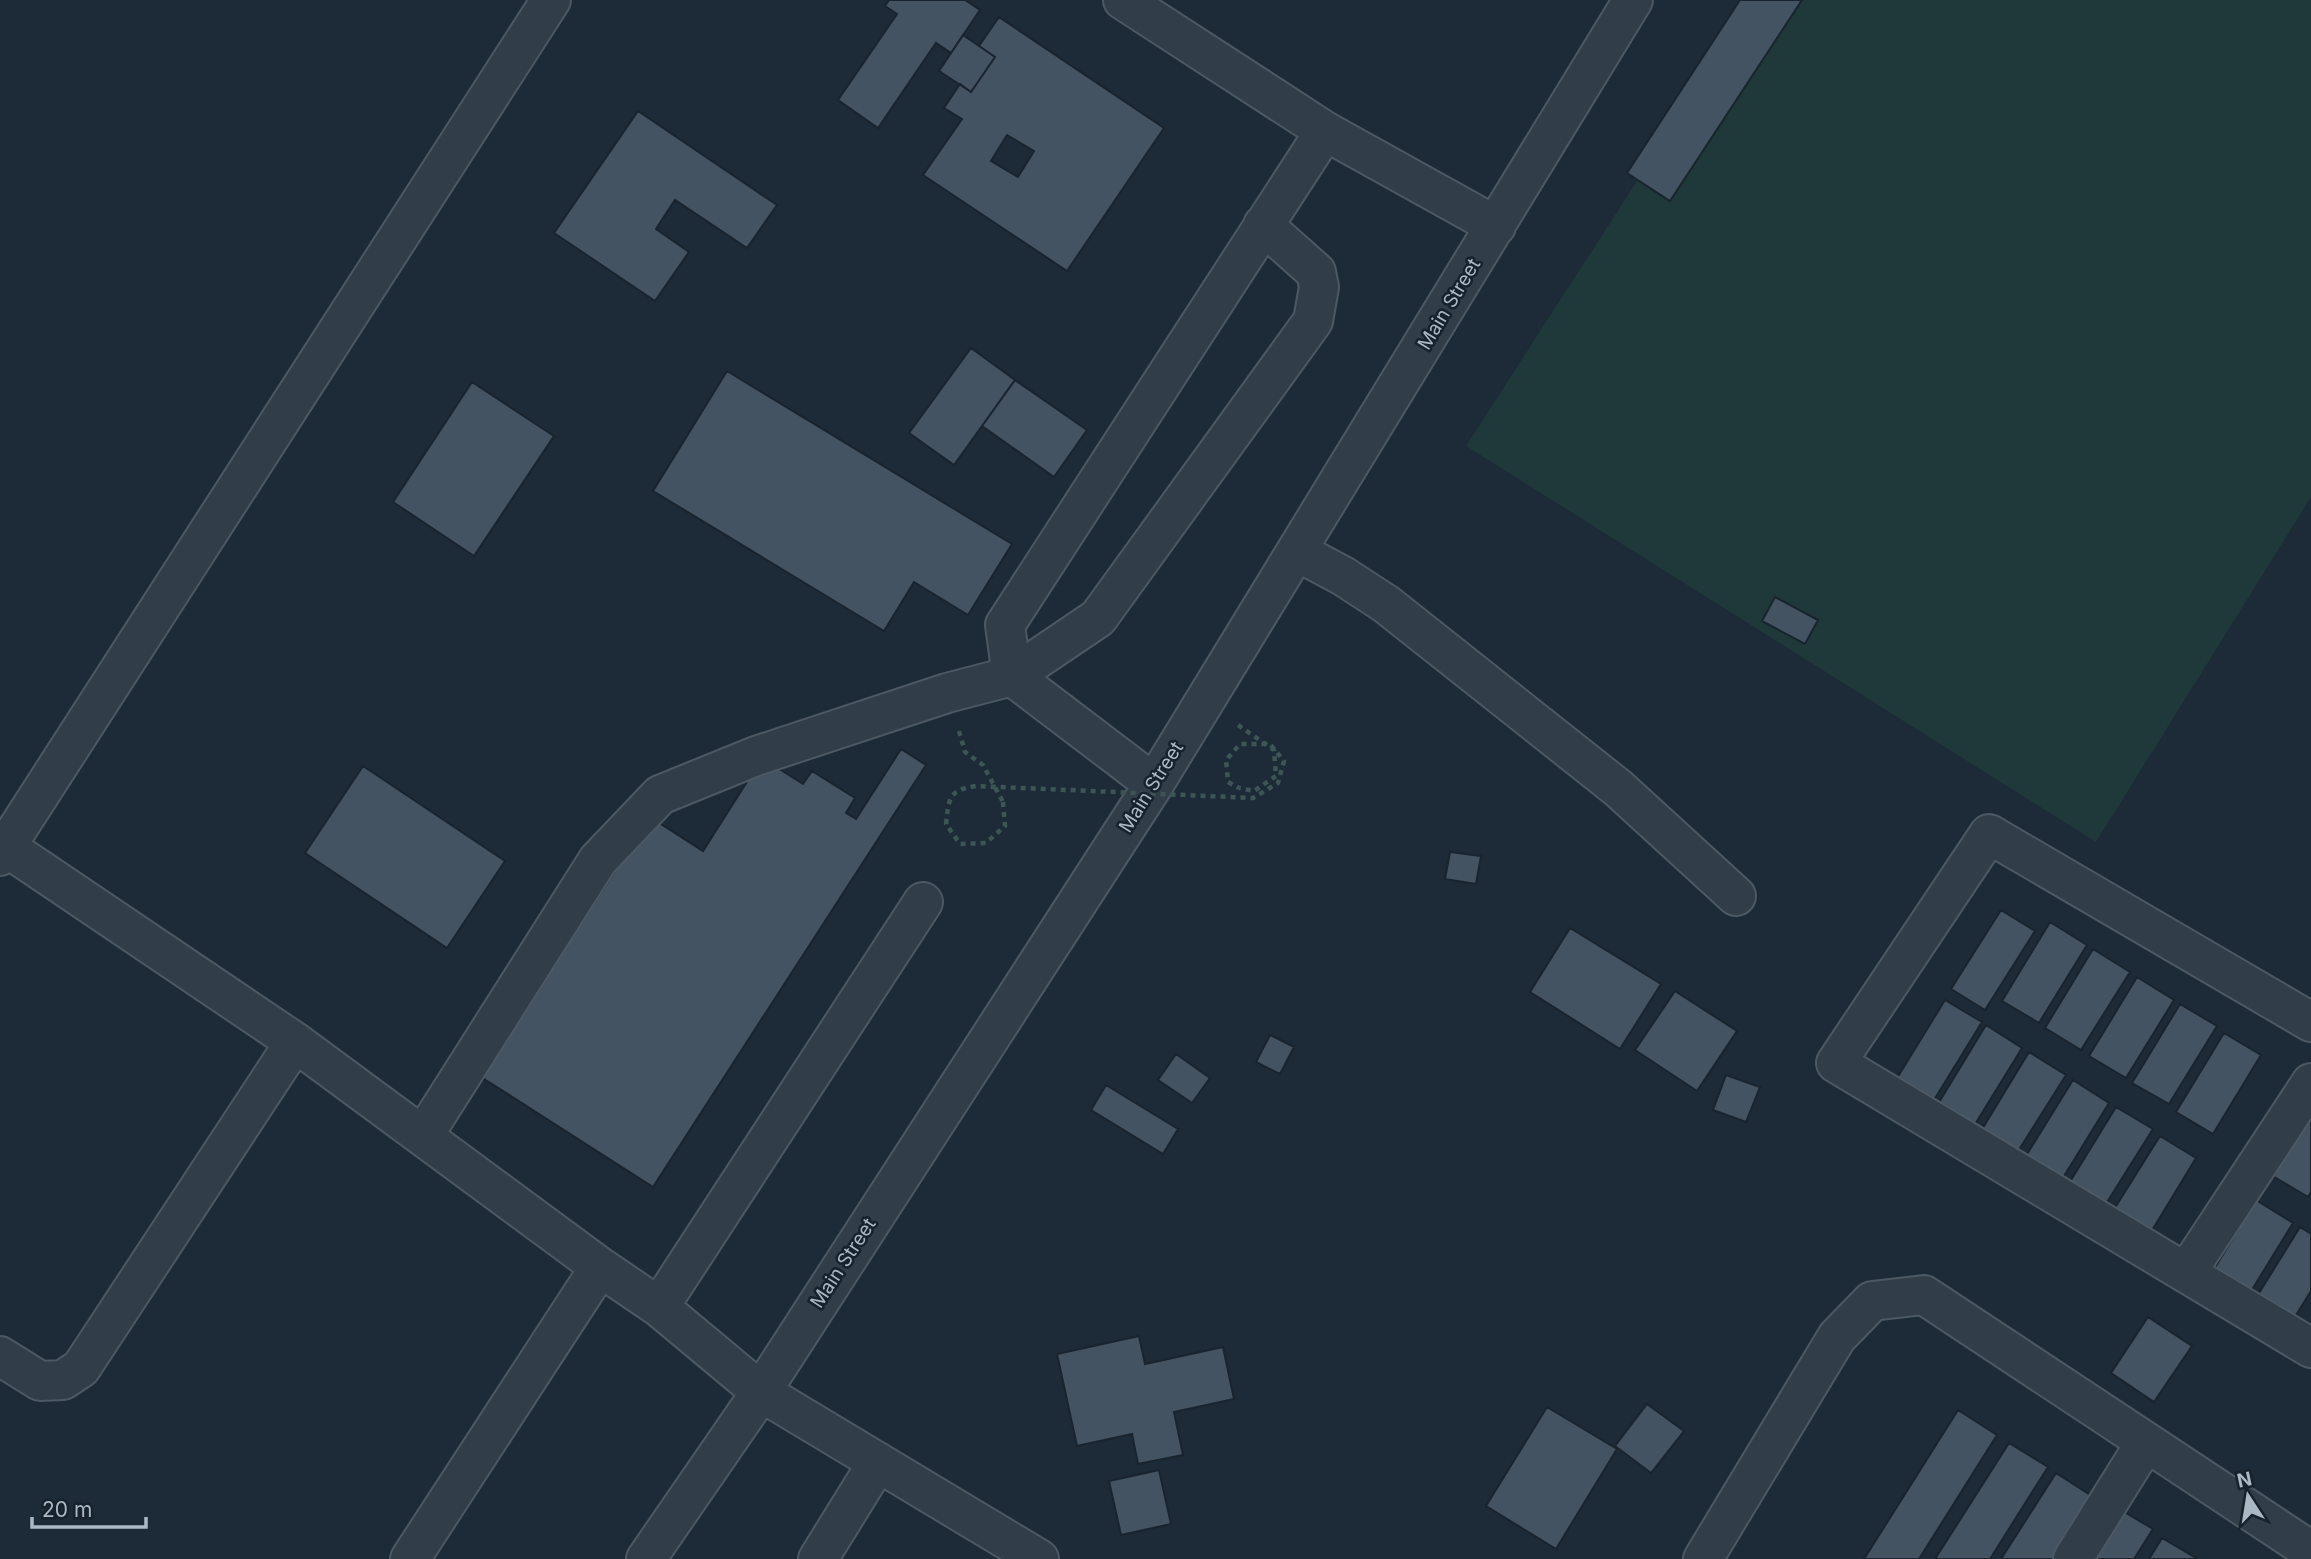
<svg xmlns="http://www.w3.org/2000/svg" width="2311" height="1559" font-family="Inter,sans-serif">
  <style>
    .green { fill: #1f3839 }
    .building { fill: #435362; stroke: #19242e; stroke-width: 2; fill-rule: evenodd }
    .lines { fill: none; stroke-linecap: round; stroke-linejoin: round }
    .minor-casing { stroke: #4c5863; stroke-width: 42 }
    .path { stroke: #3d5555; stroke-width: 4.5; stroke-dasharray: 5 5; stroke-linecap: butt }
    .minor { stroke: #313d48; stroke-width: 38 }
    .path-bridge { stroke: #3d5555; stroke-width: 4.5; stroke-dasharray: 5 5; stroke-linecap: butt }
    .labels { text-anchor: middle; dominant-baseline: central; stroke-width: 5; stroke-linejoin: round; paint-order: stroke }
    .street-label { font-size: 19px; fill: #abb8c5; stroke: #17222c }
  </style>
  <rect width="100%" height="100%" fill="#1d2b38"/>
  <path class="green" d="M 1740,0 L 2311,0 L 2311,497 L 2096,842 L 1466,446 L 1637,181 L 1627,173 Z"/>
  <path class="building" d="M 889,0 L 965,0 L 980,10 L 951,53 L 936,43 L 878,128 L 838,100 L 897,14 L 885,6 Z
    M 1740,0 L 1802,0 L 1670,201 L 1627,173 Z
    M 999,17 L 1164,128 L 1067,271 L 923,175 L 962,119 L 944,108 L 960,84 L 971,92 L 995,57 L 979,46 ZM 1007,135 L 1034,151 L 1018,177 L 991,161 Z
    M 963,35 L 995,57 L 971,92 L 939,71 Z
    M 638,111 L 777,205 L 747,248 L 675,200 L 656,229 L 689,252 L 655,301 L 554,233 Z
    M 971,348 L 1015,380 L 954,465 L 909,433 Z
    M 727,371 L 1012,544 L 968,615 L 914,582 L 884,631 L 653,491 Z
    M 1015,380 L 1087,430 L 1054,477 L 982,426 Z
    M 472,382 L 554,436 L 474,556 L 393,502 Z
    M 1775,597 L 1818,620 L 1805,644 L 1762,621 Z
    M 901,749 L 926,765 L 653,1187 L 481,1077 L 650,817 L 703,851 L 762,758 L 803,784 L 812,771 L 855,798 L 846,813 L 856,819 Z
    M 363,766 L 505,861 L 447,948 L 305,853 Z
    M 1450,852 L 1481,856 L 1476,884 L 1445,879 Z
    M 2001,910 L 2035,931 L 1985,1010 L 1951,989 Z
    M 2050,922 L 2087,945 L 2039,1023 L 2002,1001 Z
    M 1570,928 L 1661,984 L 1620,1049 L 1530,992 Z
    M 2093,949 L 2130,972 L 2081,1050 L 2045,1028 Z
    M 2137,977 L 2174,1000 L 2126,1078 L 2089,1056 Z
    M 1675,991 L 1737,1031 L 1697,1091 L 1635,1050 Z
    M 1945,1000 L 1982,1022 L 1934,1100 L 1897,1078 Z
    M 2180,1004 L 2217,1026 L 2169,1104 L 2132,1083 Z
    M 1986,1025 L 2022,1048 L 1974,1126 L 1938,1104 Z
    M 2224,1033 L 2261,1055 L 2213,1134 L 2176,1112 Z
    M 1270,1035 L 1294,1047 L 1280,1074 L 1256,1062 Z
    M 2029,1052 L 2066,1075 L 2017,1153 L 1981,1131 Z
    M 1176,1054 L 1210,1078 L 1192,1103 L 1158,1080 Z
    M 1726,1075 L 1760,1087 L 1746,1122 L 1713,1110 Z
    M 2073,1080 L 2109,1103 L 2061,1181 L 2024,1159 Z
    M 1106,1085 L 1178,1129 L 1163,1154 L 1091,1110 Z
    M 2116,1107 L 2153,1129 L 2104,1207 L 2068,1185 Z
    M 2311,1111 L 2311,1192 L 2308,1197 L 2271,1175 Z
    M 2160,1136 L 2196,1158 L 2148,1237 L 2111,1214 Z
    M 2256,1200 L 2293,1223 L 2245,1301 L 2208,1279 Z
    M 2300,1227 L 2311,1234 L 2311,1291 L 2288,1328 L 2251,1306 Z
    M 2148,1317 L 2192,1346 L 2154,1402 L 2111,1373 Z
    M 1139,1336 L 1145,1364 L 1223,1347 L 1234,1399 L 1174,1412 L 1183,1455 L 1138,1464 L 1132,1434 L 1077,1446 L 1057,1354 Z
    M 1647,1404 L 1684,1431 L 1651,1473 L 1615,1446 Z
    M 1547,1407 L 1617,1449 L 1556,1549 L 1486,1506 Z
    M 1958,1410 L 1997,1435 L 1919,1559 L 1864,1559 Z
    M 2009,1443 L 2048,1467 L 1990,1559 L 1935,1559 Z
    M 1159,1470 L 1171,1524 L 1121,1535 L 1109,1481 Z
    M 2056,1473 L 2095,1498 L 2056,1559 L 2001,1559 Z
    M 2116,1507 L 2153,1529 L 2134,1559 L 2084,1559 Z
    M 2162,1538 L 2198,1559 L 2149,1559 Z"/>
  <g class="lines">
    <g class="minor-casing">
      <path id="minor" d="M 1123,0 L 1325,131 L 1496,226
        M 1298,552 L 1343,576 L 1386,604 L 1618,788 L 1736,896
        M 1154,784 L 1012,676 L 1005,625 L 1325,131
        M 6,847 L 295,1042 L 600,1267 L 410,1559
        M 0,856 L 551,0
        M 2311,1022 L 1989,834 L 1836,1063 L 2311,1348
        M 423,1136 L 598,860 L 660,795 L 756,756 L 947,693 L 1012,676 L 1098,618 L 1313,321 L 1319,287 L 1316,272 L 1263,225
        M 600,1267 L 659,1307 L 761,1392 L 1039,1559
        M 2186,1273 L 2311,1083
        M 659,1307 L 923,902
        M 0,1356 L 40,1381 L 63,1380 L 81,1368 L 295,1042
        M 646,1559 L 761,1392 L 1154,784 L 1633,0
        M 818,1559 L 878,1462
        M 1703,1559 L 1837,1337 L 1872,1301 L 1924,1295 L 2311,1551
        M 2073,1559 L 2146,1442"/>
    </g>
    <path class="path" d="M 1238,725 L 1274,750 L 1276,776 L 1254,791 L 1239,788
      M 959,731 L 965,752 L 983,765 L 1003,802"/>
    <use href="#minor" class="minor"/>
    <path class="path-bridge" d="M 1003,802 L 1005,826 L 986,843 L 960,844 L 946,824 C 949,799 948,790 976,786 L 1253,798 L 1278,783 L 1284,761 L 1270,744 L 1240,744 L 1226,760 L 1228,782 L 1239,788"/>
  </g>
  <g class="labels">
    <g class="street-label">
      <text transform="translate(1449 304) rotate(-59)">Main Street</text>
      <text transform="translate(1151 787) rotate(-58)">Main Street</text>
      <text transform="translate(843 1263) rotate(-57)">Main Street</text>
    </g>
  </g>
  <g transform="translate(2248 1496) rotate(348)" stroke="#17222c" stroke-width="5" paint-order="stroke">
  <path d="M0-5L12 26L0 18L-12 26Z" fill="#abb8c5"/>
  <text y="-10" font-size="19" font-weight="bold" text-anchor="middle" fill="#abb8c5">N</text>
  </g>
  <path d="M32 1517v10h114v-10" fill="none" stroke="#abb8c5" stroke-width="3.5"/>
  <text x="42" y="1517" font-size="21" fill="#abb8c5" stroke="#17222c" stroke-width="5" paint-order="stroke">20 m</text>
</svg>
